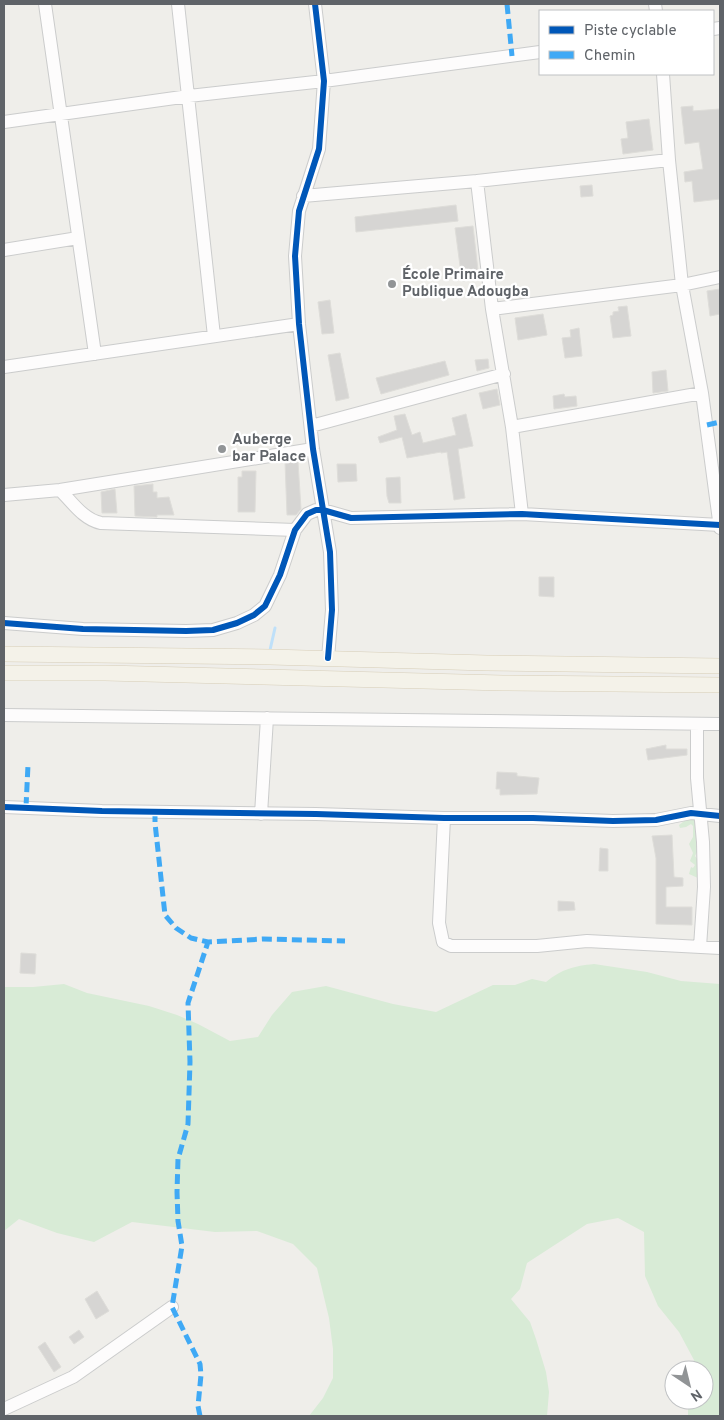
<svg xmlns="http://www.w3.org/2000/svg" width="724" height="1420" font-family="Overpass,sans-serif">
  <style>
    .green { fill: #d8ebd6 }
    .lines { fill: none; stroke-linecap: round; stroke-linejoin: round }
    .stream { stroke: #bfe0f9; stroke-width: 3 }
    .building { fill: #d6d5d3; stroke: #deddd9 }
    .minor-casing { stroke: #cbcccc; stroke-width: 14 }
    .major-casing { stroke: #d7ceb8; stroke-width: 16 }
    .minor { stroke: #fdfcfc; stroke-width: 12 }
    .major { stroke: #f4f2e9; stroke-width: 15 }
    .quiet { stroke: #3fa9f5; stroke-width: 5; stroke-dasharray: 10 5; stroke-linecap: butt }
    .cycleway-casing { stroke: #fff; stroke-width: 9 }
    .cycleway { stroke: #0057b8; stroke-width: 6 }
    .poi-dot { fill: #919496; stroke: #fff; stroke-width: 2 }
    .labels { text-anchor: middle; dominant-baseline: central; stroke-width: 4.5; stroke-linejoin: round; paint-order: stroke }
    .poi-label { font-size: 15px; font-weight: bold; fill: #5f6368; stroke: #fff; text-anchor: start }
  </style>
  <rect width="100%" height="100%" fill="#efeeea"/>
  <path class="green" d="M 695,813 L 697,852 L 695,856 L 698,860 L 698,878 L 689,874 L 691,867 L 693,868 L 695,865 L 690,861 L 693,853 L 689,844 L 693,837 L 693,826 L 691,824 L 686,827 L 680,828 L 679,825 Z
    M 594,964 L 647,972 L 681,981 L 720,984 L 720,1416 L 688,1416 L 688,1400 L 704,1400 L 704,1370 L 692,1370 L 694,1360 L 679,1332 L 658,1306 L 645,1276 L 644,1232 L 618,1218 L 587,1224 L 527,1263 L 520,1289 L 511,1299 L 530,1322 L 536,1339 L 546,1372 L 549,1392 L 547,1416 L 309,1416 L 323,1398 L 333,1378 L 333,1349 L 329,1318 L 317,1268 L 293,1244 L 257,1231 L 215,1232 L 132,1222 L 94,1242 L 57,1233 L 19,1219 L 4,1231 L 4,987 L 33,987 L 64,984 L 87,993 L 149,1006 L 177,1015 L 198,1024 L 230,1041 L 258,1037 L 272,1015 L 292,992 L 326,986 L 393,1004 L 436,1012 L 493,985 L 515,985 L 532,979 L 546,982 C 562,969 574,966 594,964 Z"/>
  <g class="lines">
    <path class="stream" d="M 270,650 L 275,628"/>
  </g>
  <path class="building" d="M 693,106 L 693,111 L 720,109 L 720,199 L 694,202 L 692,181 L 685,182 L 684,172 L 703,169 L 699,142 L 685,144 L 681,107 Z
    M 649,119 L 653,150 L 623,154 L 621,139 L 628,138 L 626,122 Z
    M 592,185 L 593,196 L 581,197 L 580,186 Z
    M 456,205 L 458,221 L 356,232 L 355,217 Z
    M 473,226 L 479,279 L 462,281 L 455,228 Z
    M 720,289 L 720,314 L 710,316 L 707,291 Z
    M 330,300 L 334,333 L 322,334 L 318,302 Z
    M 627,306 L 631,336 L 613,338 L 610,316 L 613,315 L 613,312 L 619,311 L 618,307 Z
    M 543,314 L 547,335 L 518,340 L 515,318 Z
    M 579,328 L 582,356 L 565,358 L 562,338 L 571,337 L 570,330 Z
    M 340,353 L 349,398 L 336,401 L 328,355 Z
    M 488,359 L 489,368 L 477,371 L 475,360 Z
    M 445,361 L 449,375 L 381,394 L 376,378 Z
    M 666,370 L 668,391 L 653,393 L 652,372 Z
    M 497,389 L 500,405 L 483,409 L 479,393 Z
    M 564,394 L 565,397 L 576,396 L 577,406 L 554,409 L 553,396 Z
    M 405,414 L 412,435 L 420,432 L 423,443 L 456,435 L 452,418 L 466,414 L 473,446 L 458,449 L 465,498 L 454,500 L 447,452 L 441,453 L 441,452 L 407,458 L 402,437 L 380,443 L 378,437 L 397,430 L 394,416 Z
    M 295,460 L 298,462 L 301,509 L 296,515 L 287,515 L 285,462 Z
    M 337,464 L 356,464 L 357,481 L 338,482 Z
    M 242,471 L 256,471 L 255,512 L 238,512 L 238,477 L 242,477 Z
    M 400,477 L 401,503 L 389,503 L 387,496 L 386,478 Z
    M 153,484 L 153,492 L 157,492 L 157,498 L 169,497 L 174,515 L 157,515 L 157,517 L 135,516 L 134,486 Z
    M 115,489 L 117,513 L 102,513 L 101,492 Z
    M 539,577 L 554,577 L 554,597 L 539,596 Z
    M 666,745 L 666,749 L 687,749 L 687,755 L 648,760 L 646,749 Z
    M 497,772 L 517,773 L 517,776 L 539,778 L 537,794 L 500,795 L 500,789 L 496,789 Z
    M 672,835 L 674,877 L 683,878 L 683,886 L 666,887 L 666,907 L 692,907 L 692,925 L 656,924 L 656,858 L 652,836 Z
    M 600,848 L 608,849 L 608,871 L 599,871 Z
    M 558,901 L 574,902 L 575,910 L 558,911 Z
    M 21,953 L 36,954 L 35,974 L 20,973 Z
    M 97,1291 L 109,1311 L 96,1319 L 85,1299 Z
    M 79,1330 L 84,1337 L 74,1344 L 69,1337 Z
    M 45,1342 L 61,1367 L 54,1372 L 38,1347 Z"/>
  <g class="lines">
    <g class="minor-casing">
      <path id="minor" d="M 45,4 L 95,354
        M 178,4 L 214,336
        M 315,4 L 324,81 L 319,149 L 299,211 L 295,256 L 299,324 L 313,449 L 330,552 L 332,610 L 328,658
        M 655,4 L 656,11
        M 713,29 L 720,28
        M 663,74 L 669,160 L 682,285 L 702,393 L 720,528
        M 4,122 L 189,96 L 324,81 L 540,52
        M 477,181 L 492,309 L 512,427 L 522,514
        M 303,196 L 477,181 L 669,160
        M 4,250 L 78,238
        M 492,309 L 682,285 L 720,277
        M 4,367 L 299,324
        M 311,426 L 504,374
        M 512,427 L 702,393
        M 60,490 C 72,502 84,520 101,523 L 295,530
        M 4,495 L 60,490 L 313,449
        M 4,623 L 83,629 L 186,631 L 213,630 L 237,623 L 254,615 L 265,606 L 280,575 L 295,530 L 307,514 L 316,510 L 323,510 L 351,518 L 522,514 L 720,525
        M 4,715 L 720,724
        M 697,724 L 697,778 L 703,842 L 704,887 L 700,947
        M 4,807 L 102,811 L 316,814 L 444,818 L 533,818 L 613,821 L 656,820 L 691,813 L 720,816
        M 261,814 L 267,718
        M 444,818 L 439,923 L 443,942 L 451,946 L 537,946 L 587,941 L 720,948
        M 4,1409 L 73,1377 L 172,1307"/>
    </g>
    <g class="major-casing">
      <path id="major" d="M 4,654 L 270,657 L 487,663 L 720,666
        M 4,673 L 105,673 L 503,683 L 720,685"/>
    </g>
    <use href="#minor" class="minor"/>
    <use href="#major" class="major"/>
    <path class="quiet" d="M 507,4 L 512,56
      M 707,425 L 720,422
      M 26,807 L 28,765
      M 155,812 L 155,823 L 165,915 L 176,928 L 191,938 L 208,942 L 263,939 L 345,941
      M 200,1416 L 198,1406 L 201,1375 L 200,1364 L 172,1307 L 182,1246 L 178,1221 L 177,1192 L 178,1159 L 188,1124 L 190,1062 L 188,1003 L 208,942"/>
    <g class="cycleway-casing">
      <path id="cycleway" d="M 315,4 L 324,81 L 319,149 L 299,211 L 295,256 L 299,324 L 313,449 L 330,552 L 332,610 L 328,658
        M 4,623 L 83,629 L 186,631 L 213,630 L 237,623 L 254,615 L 265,606 L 280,575 L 295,530 L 307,514 L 316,510 L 323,510 L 351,518 L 522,514 L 720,525
        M 4,807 L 102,811 L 316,814 L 444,818 L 533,818 L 613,821 L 656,820 L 691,813 L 720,816"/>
    </g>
    <use href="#cycleway" class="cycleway"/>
  </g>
  <g class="poi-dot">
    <circle cx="392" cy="284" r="5"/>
    <circle cx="222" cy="449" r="5"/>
  </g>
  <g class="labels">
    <g class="poi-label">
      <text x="402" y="275">École Primaire<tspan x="402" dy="17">Publique Adougba</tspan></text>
      <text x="232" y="440">Auberge<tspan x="232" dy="17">bar Palace</tspan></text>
    </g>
  </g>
  <rect width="724" height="1420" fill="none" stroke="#5f6368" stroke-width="10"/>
  <rect x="539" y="10" width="175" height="65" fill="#ffffff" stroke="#bfc1c3"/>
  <rect x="549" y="26" width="25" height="8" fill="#0057b8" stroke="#bfc1c3"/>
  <text x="584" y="35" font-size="15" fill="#5f6368">Piste cyclable</text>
  <rect x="549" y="51" width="25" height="8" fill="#3fa9f5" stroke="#bfc1c3"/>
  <text x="584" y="60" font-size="15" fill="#5f6368">Chemin</text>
  <g transform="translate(689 1385) rotate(145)"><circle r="24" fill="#ffffff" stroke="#bfc1c3"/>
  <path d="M0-4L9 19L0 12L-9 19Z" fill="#919496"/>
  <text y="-8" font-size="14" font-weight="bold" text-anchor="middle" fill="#5f6368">N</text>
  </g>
</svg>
